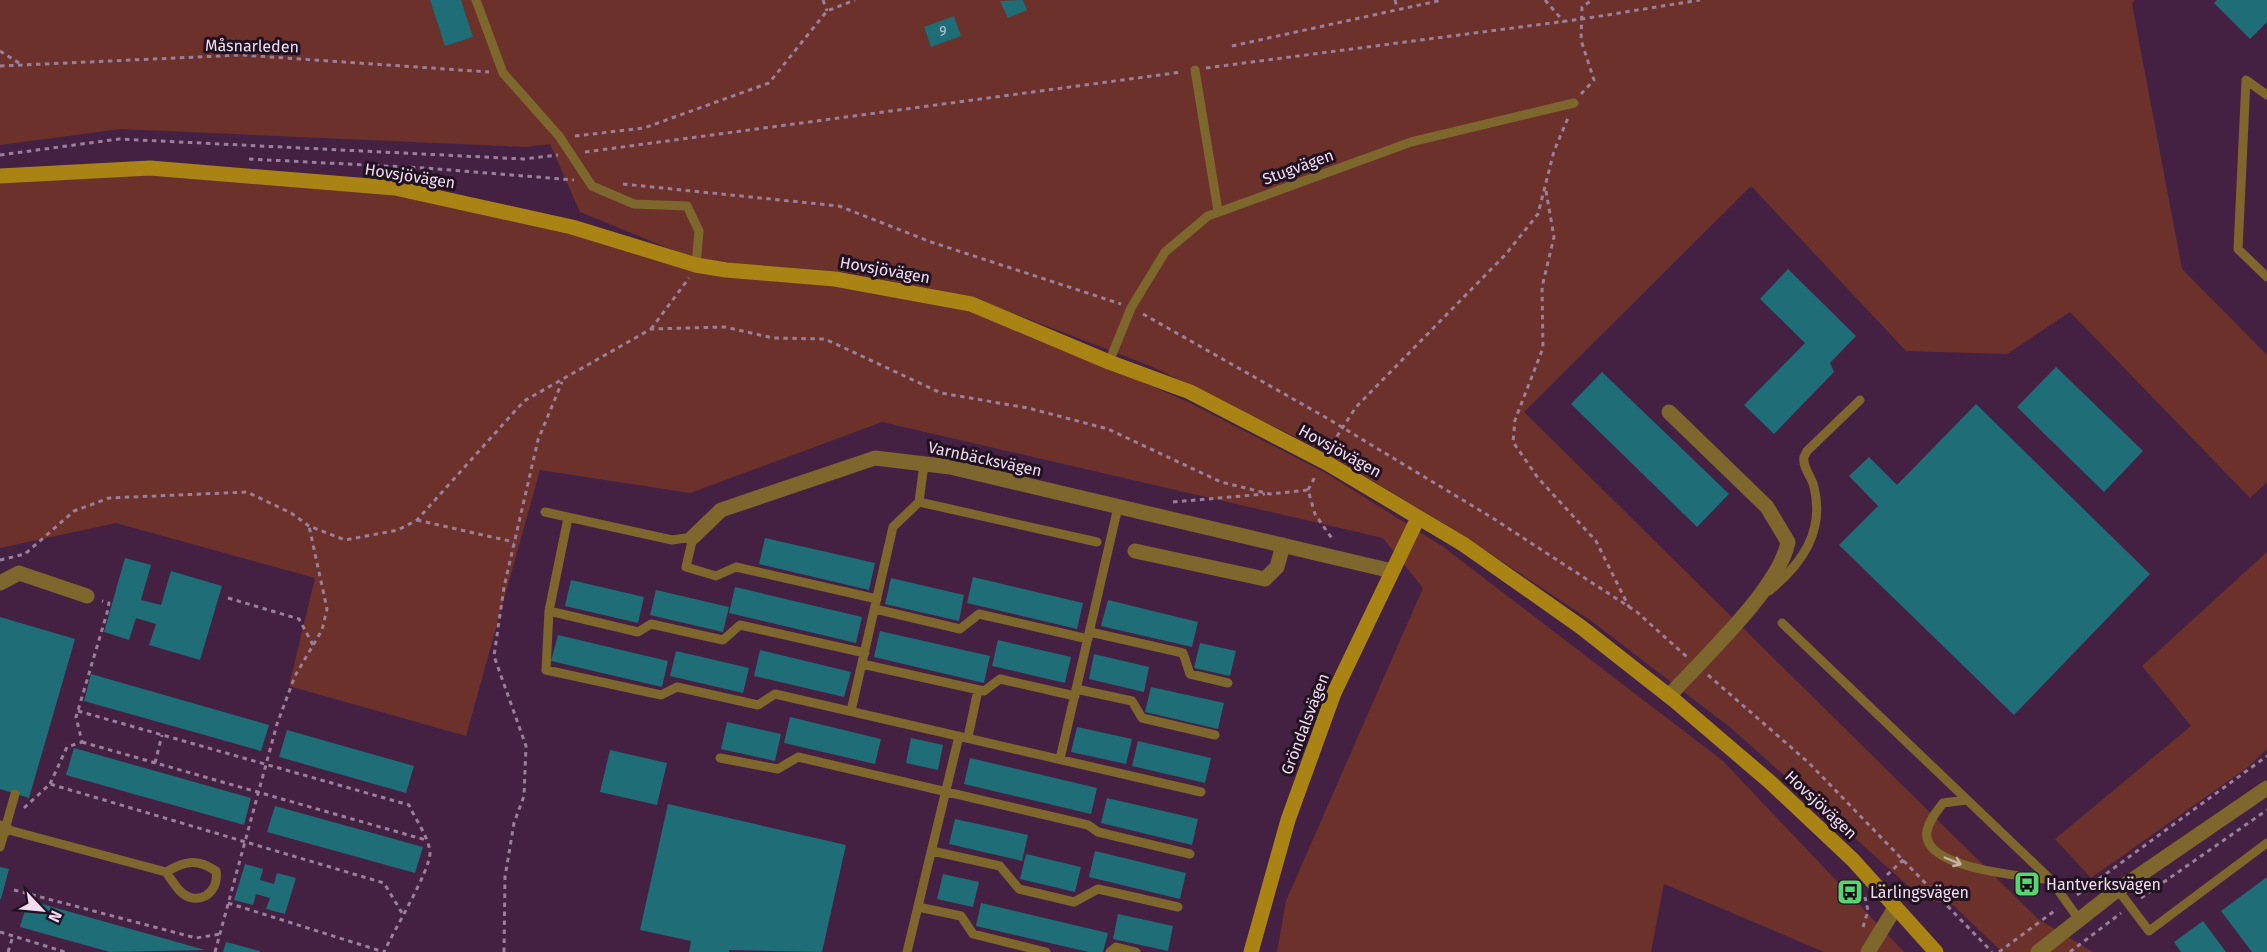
<svg xmlns="http://www.w3.org/2000/svg" width="2267" height="952" font-family="'Fira Sans',sans-serif">
  <style>
    .green { fill: #6c312b }
    .building { fill: #1e6d77 }
    .lines { fill: none; stroke-linecap: round; stroke-linejoin: round }
    .path { stroke: #9b7f9a; stroke-width: 3; stroke-dasharray: 4.5 4.5; stroke-linecap: butt }
    .lane { stroke: #7e672d; stroke-width: 9 }
    .street { stroke: #7e672d; stroke-width: 15 }
    .secondary { stroke: #a98415; stroke-width: 15 }
    .oneway { stroke: #c9b2ac }
    .labels { text-anchor: middle; dominant-baseline: central; stroke-width: 6; stroke-linejoin: round; paint-order: stroke }
    .number-label { font-size: 14px; fill: #bcc0d2 }
    .street-label { font-size: 16px; fill: #f1dbf0; stroke: #211221 }
    .poi-label { font-size: 16px; fill: #f1dbf0; stroke: #211221; text-anchor: start }
  </style>
  <rect width="100%" height="100%" fill="#442143"/>
  <path class="green" d="M 0,0 L 2135,0 L 2132,4 L 2182,269 L 2267,355 L 2267,482 L 2250,498 L 2070,312 L 2007,354 L 1906,351 L 1751,186 L 1524,412 L 2038,919 L 2093,952 L 2002,952 L 1953,905 L 1923,899 L 1731,728 L 1590,620 L 1453,529 L 1318,448 L 1153,367 L 987,303 L 854,273 L 725,266 L 697,260 L 580,212 L 550,144 L 526,147 L 121,129 L 0,145 Z
    M 150,168 L 393,194 L 567,230 L 681,263 L 833,285 L 979,311 L 1188,402 L 1324,472 L 1442,546 L 1723,761 L 1904,952 L 1824,952 L 1664,884 L 1651,952 L 1277,952 L 1286,901 L 1423,588 L 1383,538 L 882,422 L 690,493 L 540,470 L 466,736 L 289,686 L 315,578 L 116,523 L 0,548 L 0,176 Z
    M 2267,552 L 2267,749 L 2248,767 L 2091,878 L 2055,839 L 2191,726 L 2142,666 Z"/>
  <path class="building" d="M 430,0 L 461,0 L 473,37 L 445,46 Z
    M 1023,0 L 1027,10 L 1008,18 L 1000,1 Z
    M 2217,0 L 2267,0 L 2267,22 L 2250,39 L 2214,3 Z
    M 954,16 L 961,36 L 931,47 L 924,27 Z
    M 1788,269 L 1856,336 L 1830,363 L 1834,372 L 1774,434 L 1744,405 L 1805,343 L 1760,299 Z
    M 2056,367 L 2143,451 L 2104,492 L 2017,407 Z
    M 1602,372 L 1729,494 L 1697,527 L 1571,404 Z
    M 1976,404 L 2150,574 L 2014,715 L 1839,545 L 1878,506 L 1849,476 L 1869,457 L 1897,485 Z
    M 765,538 L 875,563 L 869,590 L 759,564 Z
    M 125,558 L 151,565 L 141,600 L 161,605 L 171,571 L 222,586 L 200,660 L 149,645 L 156,624 L 136,618 L 129,640 L 104,632 Z
    M 973,577 L 1083,603 L 1077,629 L 967,603 Z
    M 891,578 L 964,595 L 959,621 L 885,604 Z
    M 571,580 L 644,597 L 638,623 L 565,606 Z
    M 735,587 L 862,617 L 856,643 L 729,613 Z
    M 656,590 L 729,607 L 723,632 L 650,615 Z
    M 1108,600 L 1198,622 L 1192,647 L 1101,626 Z
    M 0,617 L 75,639 L 29,798 L 0,789 Z
    M 880,631 L 990,656 L 984,683 L 874,657 Z
    M 558,635 L 668,661 L 662,687 L 551,661 Z
    M 998,640 L 1071,657 L 1065,683 L 992,666 Z
    M 1200,643 L 1236,651 L 1230,676 L 1194,668 Z
    M 760,650 L 851,672 L 844,697 L 754,676 Z
    M 676,651 L 749,668 L 743,693 L 670,676 Z
    M 1094,654 L 1149,667 L 1144,692 L 1089,679 Z
    M 91,674 L 269,725 L 261,751 L 84,701 Z
    M 1151,687 L 1224,703 L 1218,729 L 1145,712 Z
    M 790,717 L 881,739 L 875,764 L 784,743 Z
    M 727,722 L 781,734 L 775,761 L 721,749 Z
    M 1077,727 L 1132,739 L 1126,764 L 1071,752 Z
    M 287,730 L 414,766 L 406,793 L 279,757 Z
    M 911,738 L 943,745 L 938,770 L 906,763 Z
    M 1138,741 L 1211,758 L 1205,783 L 1132,766 Z
    M 74,748 L 251,798 L 244,825 L 66,775 Z
    M 610,750 L 667,763 L 657,805 L 600,792 Z
    M 970,758 L 1097,788 L 1091,814 L 964,784 Z
    M 1107,798 L 1198,819 L 1192,845 L 1101,823 Z
    M 668,804 L 846,845 L 822,952 L 729,950 L 729,952 L 689,952 L 691,941 L 640,930 Z
    M 275,806 L 423,847 L 415,873 L 267,832 Z
    M 955,819 L 1028,835 L 1022,861 L 949,844 Z
    M 1095,851 L 1186,873 L 1180,899 L 1089,877 Z
    M 1026,854 L 1081,867 L 1075,892 L 1020,879 Z
    M 245,864 L 263,869 L 260,880 L 274,884 L 277,873 L 296,878 L 285,914 L 266,909 L 270,898 L 256,894 L 253,905 L 234,900 Z
    M 0,867 L 9,869 L 1,899 L 0,899 Z
    M 943,874 L 979,882 L 973,907 L 937,899 Z
    M 2267,877 L 2267,952 L 2252,952 L 2221,911 Z
    M 28,900 L 205,950 L 110,952 L 20,927 Z
    M 981,903 L 1108,933 L 1103,952 L 1089,952 L 976,926 Z
    M 1118,914 L 1173,926 L 1168,951 L 1113,939 Z
    M 2203,921 L 2226,952 L 2181,952 L 2174,942 Z
    M 226,942 L 260,951 L 260,952 L 223,952 Z"/>
  <g class="lines">
    <path class="path" d="M 823,0 L 827,11
      M 1395,0 L 1397,8
      M 1545,0 L 1564,22
      M 1232,46 L 1442,0
      M 0,51 L 19,63
      M 0,66 L 242,55 L 489,72
      M 1206,68 L 1582,19 L 1700,0
      M 1581,94 L 1594,80 L 1581,40 L 1582,7 L 1592,0
      M 575,136 L 644,128 L 769,83 L 827,11 L 855,0
      M 585,152 L 1182,72
      M 0,155 L 119,139 L 524,159 L 558,155
      M 249,159 L 425,168 L 574,180
      M 623,184 L 839,206 L 931,242 L 1121,304
      M 1546,191 L 1554,237 L 1542,287 L 1543,348 L 1515,420 L 1513,442 L 1538,478 L 1596,541 L 1629,607
      M 1143,314 L 1325,417 L 1491,517 L 1637,612 L 1687,657
      M 651,329 L 689,278
      M 1332,444 L 1356,407 L 1506,254 L 1538,214 L 1554,151 L 1568,118
      M 1308,490 L 1316,475
      M 1173,502 L 1265,494
      M 417,520 L 514,542
      M 0,560 L 25,554 L 74,511 L 109,498 L 247,492 L 291,513 L 309,526 L 345,540 L 398,530 L 417,520 L 524,401 L 651,329 L 725,327 L 773,338 L 825,339 L 941,393 L 1028,408 L 1108,429 L 1221,482 L 1270,494 L 1308,490 L 1315,514 L 1333,540
      M 228,598 L 299,619 L 313,645
      M 1708,675 L 1809,763 L 1992,952
      M 78,711 L 409,805 C 415,819 429,837 430,853 C 430,871 393,932 384,952
      M 82,742 L 426,840
      M 155,763 L 162,735
      M 50,784 L 67,747 L 82,742 L 76,717 L 107,613 L 109,603 L 102,601
      M 24,808 L 50,784 L 384,883 L 402,913
      M 1887,875 L 1904,859
      M 14,890 L 196,938 L 220,934
      M 2077,895 L 2267,756
      M 2141,898 L 2267,810
      M 228,903 L 384,952
      M 1863,927 L 1868,911 L 1865,897
      M 0,932 L 65,952
      M 8,952 L 13,936
      M 215,952 L 277,724 L 295,676 L 322,630 L 327,609 L 309,526
      M 504,952 L 505,877 L 514,823 L 524,796 L 526,746 L 494,656 L 504,587 L 538,440 L 562,382
      M 1999,952 L 2057,909
      M 2070,952 L 2121,913"/>
    <path class="lane" d="M 476,0 L 503,73 L 559,136 L 592,186 L 634,204 L 687,206 L 699,231 L 696,265
      M 1195,70 L 1218,211
      M 2267,95 L 2246,80 L 2238,249 L 2267,277
      M 1109,362 L 1131,308 L 1165,252 L 1208,216 L 1411,142 L 1574,103
      M 919,502 L 1097,542
      M 545,512 L 672,540 L 693,537 L 686,567 L 716,576 L 736,567 L 877,599
      M 568,518 L 549,611 L 546,670 L 661,695 L 677,687 L 758,705 L 775,694 L 1201,792
      M 1769,591 C 1802,564 1825,531 1814,487 C 1812,477 1802,467 1804,457 L 1807,451 L 1860,400
      M 875,609 L 960,629 L 979,614 L 1088,639
      M 549,611 L 638,632 L 651,624 L 723,640 L 740,625 L 865,653
      M 1782,623 L 2051,880 L 2080,921
      M 1090,632 L 1183,653 L 1190,674 L 1228,683
      M 862,664 L 984,691 L 1000,679 L 1075,696
      M 1076,689 L 1132,701 L 1142,718 L 1215,735
      M 851,711 L 893,527 L 919,502 L 924,464
      M 968,737 L 978,690
      M 720,758 L 778,769 L 798,757 L 1088,825 L 1098,832 L 1190,854
      M 1060,759 L 1118,507
      M 1967,800 L 1943,803 C 1937,811 1929,820 1927,831 C 1920,869 2026,876 2051,880
      M 5,829 L 166,872 C 170,878 175,886 180,891 C 197,908 220,893 216,871 C 197,858 185,861 166,872
      M 0,847 L 15,794
      M 932,851 L 1000,866 L 1019,889 L 1074,902 L 1098,889 L 1178,907
      M 2118,890 L 2149,931 L 2267,843
      M 918,907 L 961,916 L 973,934 L 1046,952
      M 907,952 L 959,736
      M 1110,952 L 1116,947 L 1136,952"/>
    <path class="street" d="M 693,537 L 721,510 L 875,458 L 950,467 L 1392,571
      M 1135,551 L 1265,579 L 1277,567 L 1283,545
      M 0,583 L 19,573 L 87,596
      M 1669,696 C 1702,659 1779,589 1788,542 L 1767,507 L 1669,412
      M 0,828 L 5,829
      M 1868,952 L 1895,908
      M 2038,952 L 2112,894 L 2267,788"/>
    <path class="secondary" d="M 0,176 L 150,168 L 395,188 L 572,227 L 696,265 L 726,270 L 835,279 L 971,304 L 1109,362 L 1190,392 L 1327,463 L 1463,544 L 1581,627 L 1674,700 L 1770,782 L 1853,860 L 1936,952
      M 1251,952 L 1288,820 L 1334,693 L 1418,518"/>
  </g>
  <defs><path id="oneway-shaft" d="M-6 0H5M1.5-3L5.5 0L1.5 3" fill="none" stroke-width="1.6" stroke-linecap="round" stroke-linejoin="round" transform="scale(1.5)"/></defs>
  <use class="oneway" href="#oneway-shaft" transform="translate(1953 861) rotate(23)"/>
  <defs>
    <g id="bus-square" transform="scale(1.35)"><rect x="-9" y="-9" width="18" height="18" rx="4" fill="#57d570" stroke="#211221"/><path d="M-5-6H5V4H4V6H2V4H-2V6H-4V4H-5ZM-3.5-4V0h7V-4ZM-3.5 1.2v1.5H-2V1.2ZM2 1.2v1.5H3.5V1.2Z" fill="#111"/></g>
  </defs>
  <g fill-rule="evenodd">
    <use href="#bus-square" x="2027" y="884"/>
    <use href="#bus-square" x="1850" y="892"/>
  </g>
  <g class="labels">
    <g class="number-label">
      <text x="943" y="31">9</text>
    </g>
    <g class="street-label">
      <text transform="translate(252 46) rotate(1)">Måsnarleden</text>
      <text transform="translate(1298 167) rotate(-20)">Stugvägen</text>
      <text transform="translate(410 176) rotate(9)">Hovsjövägen</text>
      <text transform="translate(885 270) rotate(10)">Hovsjövägen</text>
      <text transform="translate(1340 451) rotate(29)">Hovsjövägen</text>
      <text transform="translate(985 459) rotate(12)">Varnbäcksvägen</text>
      <text transform="translate(1305 724) rotate(-69)">Gröndalsvägen</text>
      <text transform="translate(1821 805) rotate(43)">Hovsjövägen</text>
    </g>
    <g class="poi-label">
      <text x="2046" y="884">Hantverksvägen</text>
      <text x="1870" y="892">Lärlingsvägen</text>
    </g>
  </g>
  <g transform="translate(42 910) rotate(116)" stroke="#211221" stroke-width="4.5" paint-order="stroke">
  <path d="M0-4.5L10 22L0 15L-10 22Z" fill="#f1dbf0"/>
  <text y="-9" font-size="16" font-weight="bold" text-anchor="middle" fill="#f1dbf0">N</text>
  </g>
</svg>
